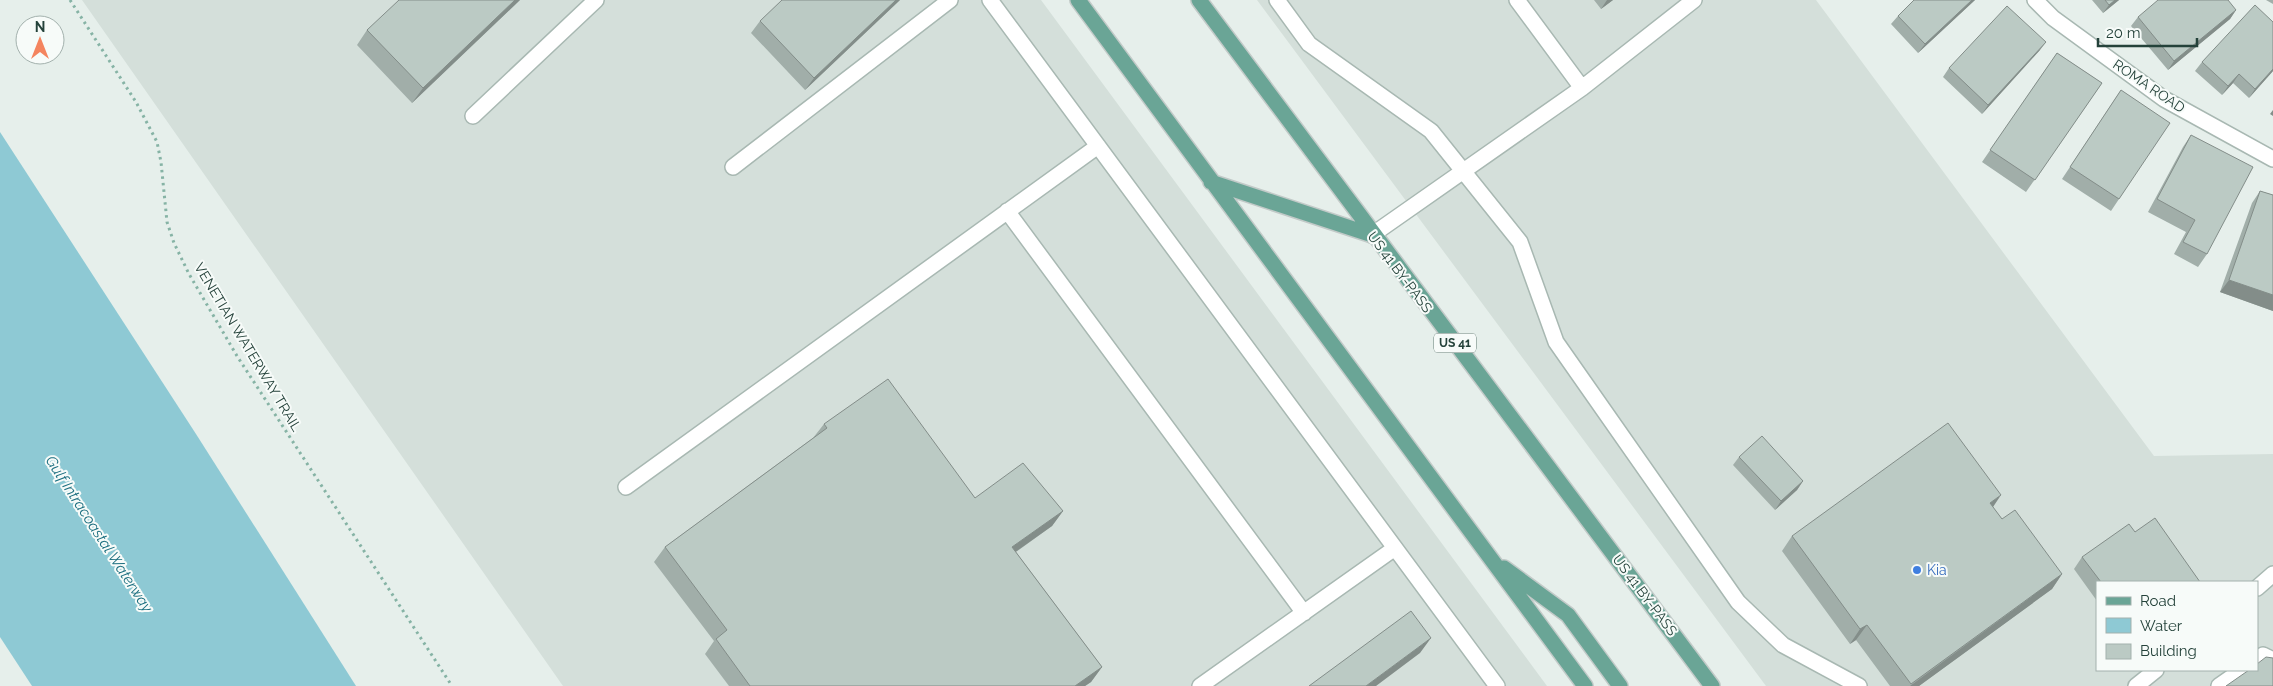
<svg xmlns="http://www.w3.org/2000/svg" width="2273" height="686" font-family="Raleway,sans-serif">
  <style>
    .built { fill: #d4dfda; fill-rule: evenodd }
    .water { fill: #8ec9d4 }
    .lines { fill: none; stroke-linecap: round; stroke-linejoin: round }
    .lane-casing { stroke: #a8b8b2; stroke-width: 18 }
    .street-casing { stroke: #a8b8b2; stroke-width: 18 }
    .primary-casing { stroke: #c2cac8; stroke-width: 18 }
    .path { stroke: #86b3a5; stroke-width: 3; stroke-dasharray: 2.5 4; stroke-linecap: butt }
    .lane { stroke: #fff; stroke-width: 15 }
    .street { stroke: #fff; stroke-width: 15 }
    .primary { stroke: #6aa596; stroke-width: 15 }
    .wall { fill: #a1aea9 }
    .shaded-wall { fill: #838d89 }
    .building { fill: #bbcac4; stroke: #838d89 }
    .shop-dot { fill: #3f7fe0; stroke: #f7fbf9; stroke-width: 2 }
    .labels { text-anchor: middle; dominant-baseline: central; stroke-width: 4; stroke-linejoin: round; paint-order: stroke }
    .shield { fill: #f7fbf9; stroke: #637a73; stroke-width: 1 }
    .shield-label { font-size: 12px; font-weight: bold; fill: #24423a }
    .street-label { font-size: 14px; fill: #24423a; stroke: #f7fbf9 }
    .shop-label { font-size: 14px; fill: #366cbe; stroke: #f7fbf9; text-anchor: start }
    .water-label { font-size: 15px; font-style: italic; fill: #1c6f80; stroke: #f7fbf9 }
  </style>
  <rect width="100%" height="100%" fill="#e6efeb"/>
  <path class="built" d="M 82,0 L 1041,0 L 1547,686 L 563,686 Z
    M 1257,0 L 1816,0 L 2154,456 L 2273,454 L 2273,686 L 1766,686 ZM 2097,582 L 2257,582 L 2257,670 L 2097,670 Z"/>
  <path class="water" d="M 0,132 L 196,434 L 356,686 L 32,686 L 0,637 Z"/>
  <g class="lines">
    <g class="lane-casing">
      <path id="lane" d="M 990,0 L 1497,686
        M 1277,0 L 1309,44 L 1431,131 L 1520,242 L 1556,342 L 1738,602 L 1783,645 L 1859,686
        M 1517,0 L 1582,88
        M 473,116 L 596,0
        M 733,167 L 950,0
        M 1007,211 L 1304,613
        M 1372,235 L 1582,88 L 1694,0
        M 626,487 L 1098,146
        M 2257,588 L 2273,574
        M 2257,659 L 2263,655 L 2273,660
        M 1200,686 L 1395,548
        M 2136,686 L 2156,670
        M 2219,686 L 2242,670"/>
    </g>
    <g class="street-casing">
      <path id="street" d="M 2035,0 L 2053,18 L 2164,99 L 2273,159"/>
    </g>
    <g class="primary-casing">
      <path id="primary" d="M 1078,0 L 1585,686
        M 1199,0 L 1712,686
        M 1211,182 L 1372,235
        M 1504,568 L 1568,615 L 1620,686"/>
    </g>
    <path class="path" d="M 70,0 L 136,102 L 157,142 L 161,162 L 167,222 L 174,243 L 189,274 L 237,356 L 452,686"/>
    <use href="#lane" class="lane"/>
    <use href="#street" class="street"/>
    <use href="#primary" class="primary"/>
  </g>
  <path class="wall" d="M 520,0 L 412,103 L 357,45 L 367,30 Z
    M 900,0 L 805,90 L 751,33 L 760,21 Z
    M 1594,0 L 1613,0 L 1601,9 Z
    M 1914,0 L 1975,0 L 1918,53 L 1891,24 L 1898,16 Z
    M 2092,0 L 2119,0 L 2103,13 Z
    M 2266,0 L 2273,0 L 2273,4 Z
    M 2236,10 L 2230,19 L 2168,70 L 2131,26 L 2138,17 Z
    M 2273,22 L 2273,71 L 2249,98 L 2233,83 L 2222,95 L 2195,71 L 2202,62 Z
    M 2040,50 L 1982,114 L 1943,77 L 1949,68 Z
    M 2057,53 L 2102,83 L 2026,192 L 1982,162 Z
    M 2121,90 L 2119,199 L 2111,211 L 2062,179 Z
    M 2191,135 L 2207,254 L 2198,267 L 2174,254 L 2186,232 L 2148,212 L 2183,147 Z
    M 2260,191 L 2273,195 L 2273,311 L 2220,292 L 2252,203 Z
    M 824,424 L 975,498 L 1063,511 L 1052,526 L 1016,552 L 1102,667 L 1091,682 L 1085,686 L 729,686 L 705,654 L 714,641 L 654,562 L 665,547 L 813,438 Z
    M 1739,457 L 1803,481 L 1797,490 L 1775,510 L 1733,465 Z
    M 1993,507 L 2002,519 L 2062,574 L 2052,589 L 1919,686 L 1890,686 L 1856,640 L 1850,644 L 1782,551 L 1792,536 Z
    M 2082,557 L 2200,582 L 2097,582 L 2097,601 L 2074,569 Z"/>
  <path class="shaded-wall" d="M 515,0 L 520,0 L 412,103 L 423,88 Z
    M 896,0 L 900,0 L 805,90 L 814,78 Z
    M 1607,0 L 1613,0 L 1601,9 Z
    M 1972,0 L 1975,0 L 1918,53 L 1925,44 Z
    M 2115,0 L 2119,0 L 2103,13 L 2109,5 Z
    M 2236,10 L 2230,19 L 2168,70 L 2174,61 Z
    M 2046,42 L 2040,50 L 1982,114 L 1988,105 Z
    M 2273,69 L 2273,71 L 2249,98 L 2255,89 Z
    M 2239,74 L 2233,83 L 2222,95 L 2228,86 Z
    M 2273,110 L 2273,116 L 2270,114 Z
    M 2229,280 L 2273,295 L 2273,311 L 2220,292 Z
    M 1803,481 L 1797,490 L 1775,510 L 1781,501 Z
    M 2001,495 L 1991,510 L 1990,503 Z
    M 1063,511 L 1052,526 L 1001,562 L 1012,547 Z
    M 2062,574 L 2052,589 L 1919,686 L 1910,686 Z
    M 1867,625 L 1856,640 L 1850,644 L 1860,629 Z
    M 1431,638 L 1420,653 L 1376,686 L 1366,686 Z
    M 1102,667 L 1091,682 L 1085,686 L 1075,686 Z"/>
  <path class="building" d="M 399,0 L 515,0 L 423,88 L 367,30 Z
    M 782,0 L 896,0 L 814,78 L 760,21 Z
    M 1914,0 L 1972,0 L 1925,44 L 1898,16 Z
    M 2105,0 L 2115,0 L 2109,5 Z
    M 2158,0 L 2228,0 L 2236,10 L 2174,61 L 2138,17 Z
    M 2255,5 L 2273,22 L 2273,69 L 2255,89 L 2239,74 L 2228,86 L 2202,62 Z
    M 2007,6 L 2046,42 L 1988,105 L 1949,68 Z
    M 2057,53 L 2102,83 L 2035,180 L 1990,150 Z
    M 2121,90 L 2170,123 L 2119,199 L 2070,167 Z
    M 2191,135 L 2253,167 L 2207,254 L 2183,242 L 2195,220 L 2157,199 Z
    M 2260,191 L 2273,195 L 2273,295 L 2229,280 Z
    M 888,379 L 975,498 L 1023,463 L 1063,511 L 1012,547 L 1102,667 L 1075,686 L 750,686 L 716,639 L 727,630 L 665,547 L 827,428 L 824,424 Z
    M 1948,423 L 2001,495 L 1990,503 L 2002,519 L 2015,510 L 2062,574 L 1911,684 L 1867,625 L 1860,629 L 1792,536 Z
    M 1762,436 L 1803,481 L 1781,501 L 1739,457 Z
    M 2155,518 L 2200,582 L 2101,582 L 2082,557 L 2129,524 L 2135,532 Z
    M 1411,611 L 1431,638 L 1366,686 L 1309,686 Z
    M 2266,657 L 2273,658 L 2273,686 L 2226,686 L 2249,670 L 2257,670 L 2257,664 Z"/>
  <circle class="shop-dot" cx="1917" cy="570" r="5"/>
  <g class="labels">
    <rect class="shield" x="1434" y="333.5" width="42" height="19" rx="4"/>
    <g class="shield-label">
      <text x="1455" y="343">US 41</text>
    </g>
    <g class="street-label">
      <text transform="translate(2149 86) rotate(34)">ROMA ROAD</text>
      <text transform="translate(1400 272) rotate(53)">US 41 BY-PASS</text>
      <text transform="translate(248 347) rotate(59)">VENETIAN WATERWAY TRAIL</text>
      <text transform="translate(1645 595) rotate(53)">US 41 BY-PASS</text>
    </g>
    <g class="shop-label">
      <text x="1927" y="570">Kia</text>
    </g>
    <g class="water-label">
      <text transform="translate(99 534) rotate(57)">Gulf Intracoastal Waterway</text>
    </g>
  </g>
  <rect x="2096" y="581" width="162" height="90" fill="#f7fbf9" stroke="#a3b1ad"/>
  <rect x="2106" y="597" width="25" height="8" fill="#6aa596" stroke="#a3b1ad"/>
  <text x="2140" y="606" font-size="15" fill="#24423a">Road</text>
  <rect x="2106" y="618" width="25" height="15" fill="#8ec9d4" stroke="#a3b1ad"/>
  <text x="2140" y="631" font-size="15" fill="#24423a">Water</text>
  <rect x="2106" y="644" width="25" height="15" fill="#bbcac4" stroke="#a3b1ad"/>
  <text x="2140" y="656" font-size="15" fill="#24423a">Building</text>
  <g transform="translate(40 40)"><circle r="24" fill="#f7fbf9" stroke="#a3b1ad"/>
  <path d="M0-4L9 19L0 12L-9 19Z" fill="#f4845f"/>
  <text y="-8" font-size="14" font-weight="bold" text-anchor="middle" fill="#24423a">N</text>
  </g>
  <path d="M2098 38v8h99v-8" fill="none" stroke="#24423a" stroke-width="2.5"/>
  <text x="2106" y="38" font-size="15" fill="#24423a" stroke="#f7fbf9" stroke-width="4" paint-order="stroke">20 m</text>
</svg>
